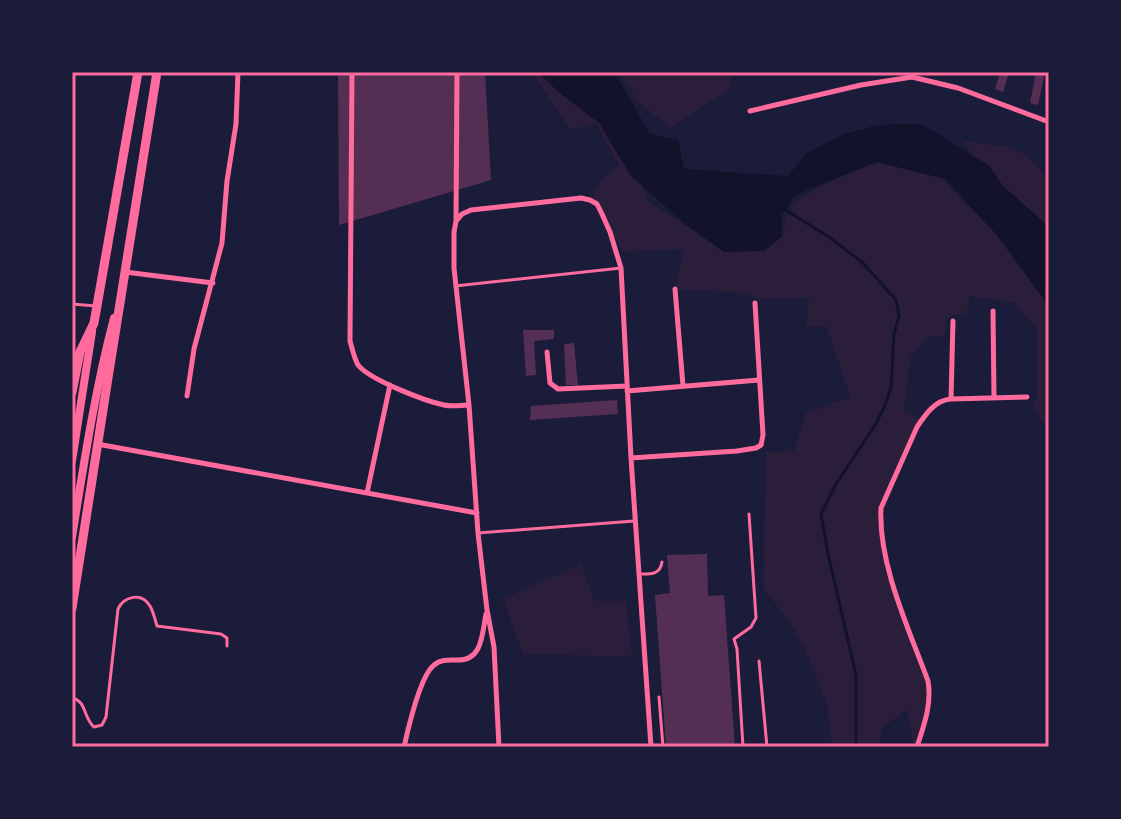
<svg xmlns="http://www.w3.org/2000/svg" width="1121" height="819" font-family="'Exo 2',sans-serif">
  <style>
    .green { fill: #2a1e3b }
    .water { fill: #12122b }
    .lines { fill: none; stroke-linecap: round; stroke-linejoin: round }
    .stream { stroke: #12122b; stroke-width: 3 }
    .building { fill: #542f53 }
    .service { stroke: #ff6b9d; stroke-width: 3 }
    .minor { stroke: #ff6b9d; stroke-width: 5 }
    .primary { stroke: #ff6b9d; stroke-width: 8 }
    .trunk { stroke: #ff6b9d; stroke-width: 9 }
    .neatline { fill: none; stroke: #ff6b9d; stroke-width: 3 }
  </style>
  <rect width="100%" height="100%" fill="#1b1b3a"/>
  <path class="green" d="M 531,72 L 571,72 L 615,121 L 648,201 L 690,228 L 782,237 L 787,218 L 796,201 L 826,183 L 878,162 L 941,178 L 997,235 L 1045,301 L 1049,319 L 1049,432 L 1032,404 L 1037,399 L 1037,329 L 1015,303 L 970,296 L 966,315 L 954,315 L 947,318 L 944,337 L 929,336 L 910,358 L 904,412 L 915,414 L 921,422 L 886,494 L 881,520 L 886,562 L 930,694 L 915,747 L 906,710 L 882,728 L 878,747 L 832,747 L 827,704 L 805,649 L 788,619 L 763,589 L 766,452 L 794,451 L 806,413 L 850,397 L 827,327 L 806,326 L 809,298 L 759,299 L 744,293 L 675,289 L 684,249 L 623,252 L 592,197 L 603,177 L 619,166 L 596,123 L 571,130 Z
    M 620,72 L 734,72 L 731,78 L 730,89 L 670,128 L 637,101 Z
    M 963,141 L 1008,147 L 1026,155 L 1049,179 L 1049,227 L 1003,186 L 989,166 L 972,155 Z
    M 581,564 L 594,601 L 626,601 L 632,657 L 523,654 L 503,599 Z"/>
  <path class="water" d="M 537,72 L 614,72 L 650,134 L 678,140 L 684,169 L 788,176 L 807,153 L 844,134 L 878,125 L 922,124 L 989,166 L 1003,186 L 1049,227 L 1049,319 L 1045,301 L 997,235 L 945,179 L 877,162 L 795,195 L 782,215 L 782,237 L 764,251 L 724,252 L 690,228 L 631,176 L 599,123 L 562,95 Z"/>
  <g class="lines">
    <path class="stream" d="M 784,209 L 829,237 L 863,263 L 896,300 L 899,316 L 894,334 L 891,388 L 883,410 L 875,425 L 836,484 L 821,514 L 828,554 L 856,675 L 856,747"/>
  </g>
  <path class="building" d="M 338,72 L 485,72 L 491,180 L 339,225 Z
    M 1000,72 L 1009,73 L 1003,92 L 995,89 Z
    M 1036,72 L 1045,72 L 1038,105 L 1030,103 Z
    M 523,330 L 554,330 L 554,339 L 534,341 L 536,375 L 526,376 Z
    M 574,343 L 578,385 L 566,385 L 564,344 Z
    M 617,400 L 618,414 L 530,420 L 531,406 Z
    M 707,554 L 708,596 L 724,595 L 735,747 L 666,747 L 655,595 L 670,593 L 667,555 Z"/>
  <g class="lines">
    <path class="service" d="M 455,286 L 621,268
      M 72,304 L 96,306
      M 478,533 L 634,521
      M 639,574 C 651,574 660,575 662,562
      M 759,661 L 767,747
      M 659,697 L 663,747
      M 72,698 C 87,701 83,718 94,727 L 102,725 L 106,717 L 118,609 C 124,596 142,592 150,606 C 153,611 155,619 157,626 L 221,634 L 227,638 L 227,646
      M 743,747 L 737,649 L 734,639 L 751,627 L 756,618 L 749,514"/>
    <path class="minor" d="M 352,72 L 350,341 C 352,348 354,358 358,365 C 370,380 425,401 444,405 C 452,407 461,405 469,405
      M 750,111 L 861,85 L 912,77 L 958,88 L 1049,122
      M 456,220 L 457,72
      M 125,272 L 213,283
      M 675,289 L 683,386
      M 993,311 L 994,397
      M 547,352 L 550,383 L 558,389 L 627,386
      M 627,391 L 759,380
      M 187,396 L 194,349 L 222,243 L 227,181 L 236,124 L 238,72
      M 951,399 L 953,321
      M 97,444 L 477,513
      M 631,458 L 737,451 L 756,448 L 761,445 L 763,435 L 755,303
      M 367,493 L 390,385
      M 404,747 C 408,729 420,676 434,665 C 441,659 448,660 457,660 C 483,661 482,633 486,614
      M 499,747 L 494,647 L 487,610 L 478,533 L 469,405 L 454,268 L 454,232 L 456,221 L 462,214 L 471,210 L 581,198 L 590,200 L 597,204 L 602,214 L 610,232 L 621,268 L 631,458 L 651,747
      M 917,747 C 924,725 932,704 928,681 C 909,629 878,564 881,508 L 917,427 C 925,415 935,400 951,399 L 1027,397"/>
    <path class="primary" d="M 72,461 L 92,332
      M 72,537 C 84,463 95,390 114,318"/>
    <path class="trunk" d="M 72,392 L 80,352 L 94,323 L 138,72
      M 72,608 C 99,429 129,251 157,72"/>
  </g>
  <rect width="1121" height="819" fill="none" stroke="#1b1b3a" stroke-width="148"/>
  <rect x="74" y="74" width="973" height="671" class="neatline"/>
</svg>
